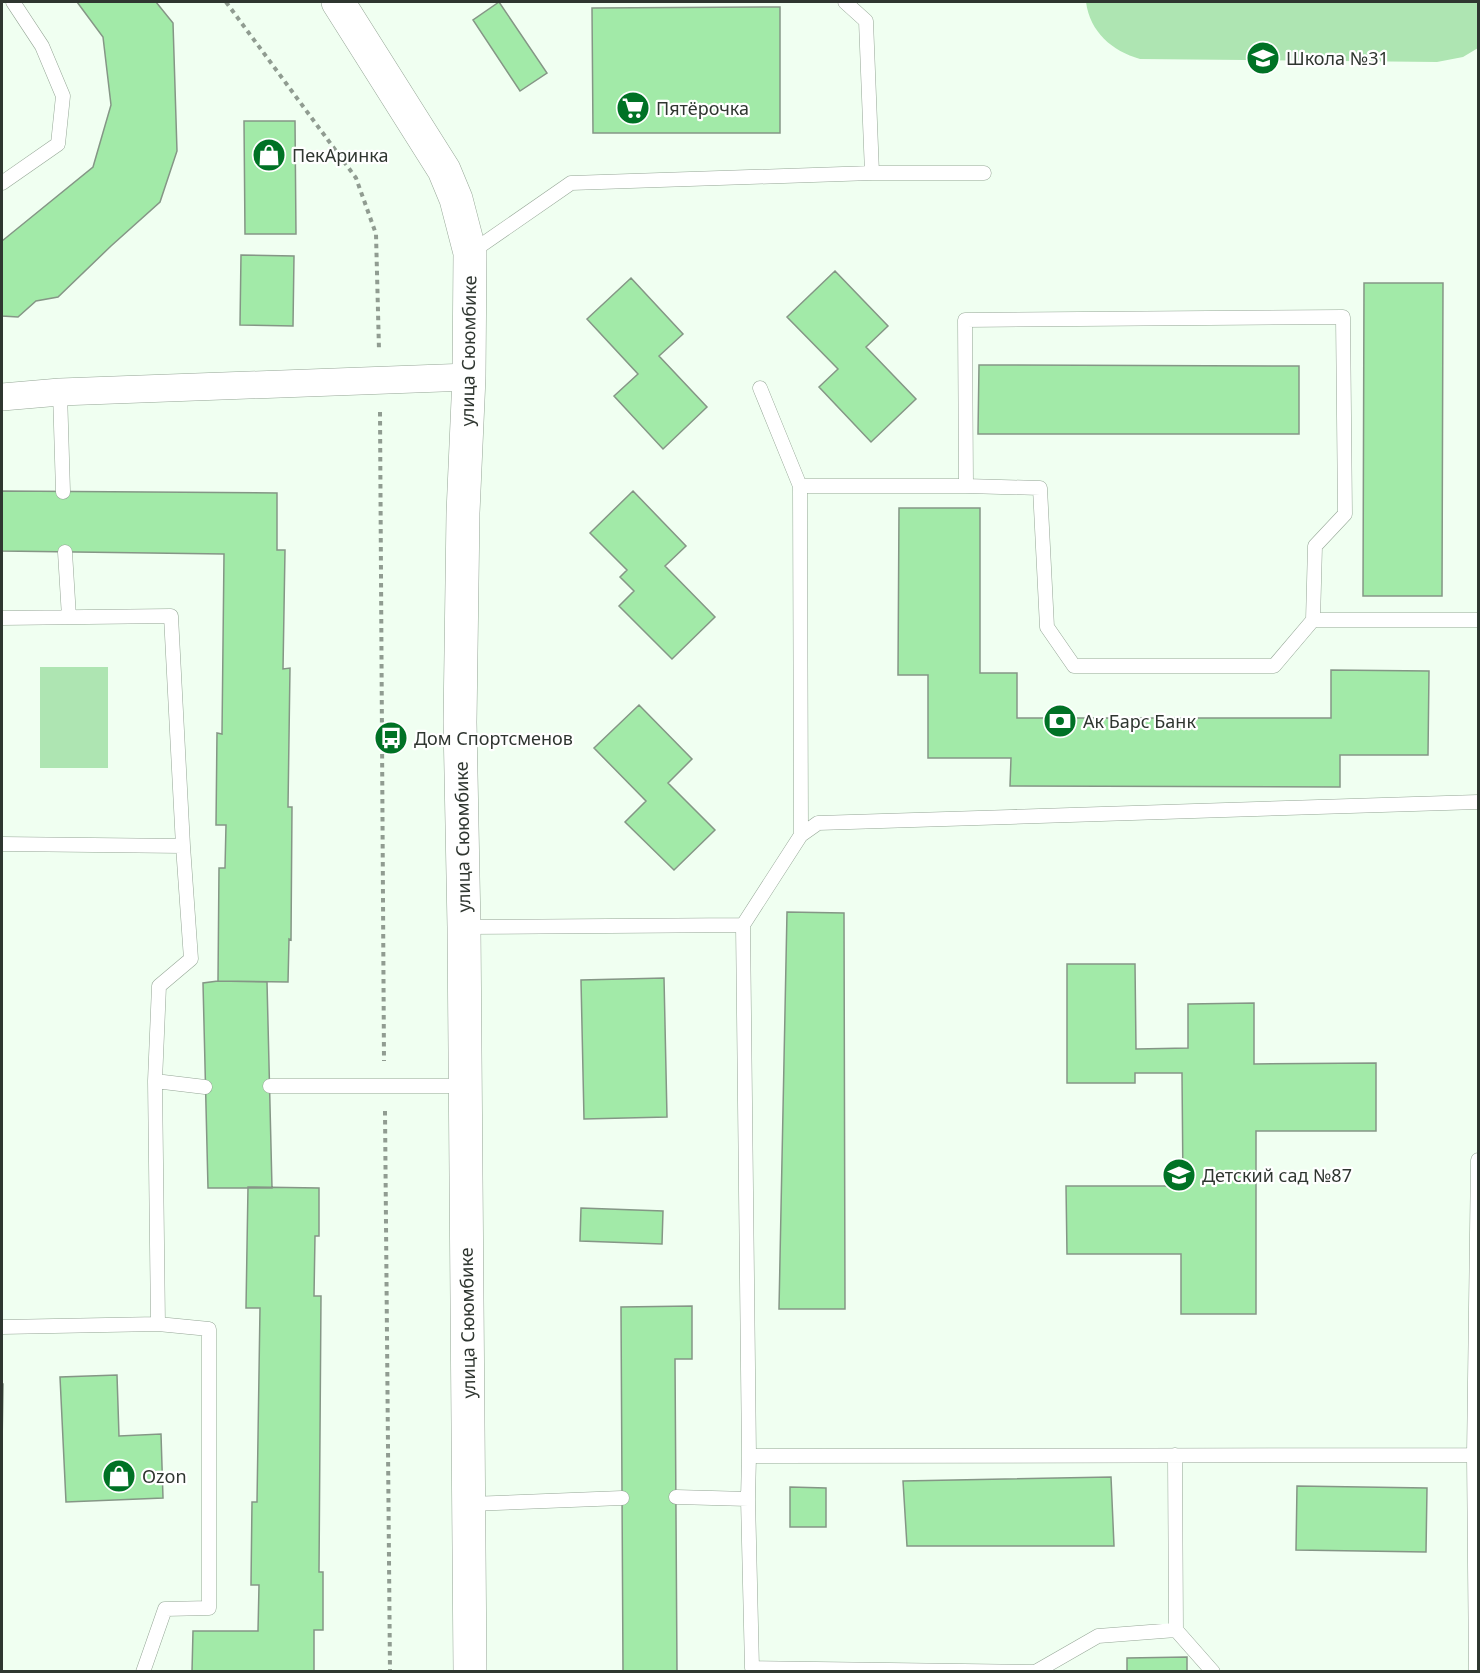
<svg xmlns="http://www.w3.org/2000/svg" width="1480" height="1673" font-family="'Noto Sans',sans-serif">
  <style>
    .green { fill: #aee5b2 }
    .building { fill: #a2eaa8; stroke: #859686; stroke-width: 1.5 }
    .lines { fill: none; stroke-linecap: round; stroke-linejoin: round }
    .service-casing { stroke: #95a696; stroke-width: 15 }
    .minor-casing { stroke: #95a696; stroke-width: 28 }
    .tertiary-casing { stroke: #95a696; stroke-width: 34 }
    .path { stroke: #909c91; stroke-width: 4; stroke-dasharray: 4.5 4.5; stroke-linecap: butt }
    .service { stroke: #fff; stroke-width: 14 }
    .minor { stroke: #fff; stroke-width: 27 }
    .tertiary { stroke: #fff; stroke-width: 33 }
    .labels { text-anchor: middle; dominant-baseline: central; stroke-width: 4.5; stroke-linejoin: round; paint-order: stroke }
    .poi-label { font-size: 18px; fill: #2f3630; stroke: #fff; text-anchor: start }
    .street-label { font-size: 18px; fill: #2f3630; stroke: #fff }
  </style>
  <rect width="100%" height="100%" fill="#f0fff1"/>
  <path class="green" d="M 1086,2 L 1478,2 L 1478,48 L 1463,57 L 1437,62 L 1140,59 C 1112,51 1090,32 1086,2 Z
    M 40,667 L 108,667 L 108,768 L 40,768 Z"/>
  <path class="building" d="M 77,2 L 156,2 L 173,23 L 177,151 L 160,202 L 111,246 L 58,297 L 36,301 L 18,317 L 2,316 L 2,241 L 93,167 L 111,105 L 103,37 Z
    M 499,2 L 547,73 L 520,91 L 473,20 Z
    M 780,7 L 780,133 L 593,133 L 592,8 Z
    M 244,121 L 295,121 L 296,234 L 245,234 Z
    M 241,255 L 294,256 L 293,326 L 240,325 Z
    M 835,271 L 888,326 L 866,347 L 916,399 L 871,442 L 819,387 L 838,369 L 787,317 Z
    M 631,278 L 683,334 L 659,356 L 707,407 L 663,449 L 614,396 L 638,374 L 587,319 Z
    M 1364,283 L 1443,283 L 1442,596 L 1363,596 Z
    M 979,365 L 1299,366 L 1299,434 L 978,434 Z
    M 2,491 L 277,493 L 277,550 L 285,550 L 283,669 L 290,668 L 288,807 L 292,807 L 291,940 L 289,939 L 288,982 L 218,981 L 219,868 L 225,868 L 226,825 L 216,825 L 217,733 L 222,734 L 224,554 L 2,551 Z
    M 633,491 L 686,546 L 665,566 L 715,617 L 672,659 L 619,606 L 634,591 L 620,577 L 627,570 L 590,533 Z
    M 899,508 L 980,508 L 980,673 L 1017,673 L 1017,718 L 1331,718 L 1331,670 L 1429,671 L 1428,755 L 1340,755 L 1340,787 L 1010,786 L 1011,758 L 928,758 L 928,675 L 898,675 Z
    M 639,705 L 692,759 L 668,783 L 715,830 L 674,870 L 625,822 L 646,801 L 594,748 Z
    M 787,912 L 844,913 L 845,1309 L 779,1309 Z
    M 1067,964 L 1135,964 L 1136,1049 L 1188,1048 L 1188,1004 L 1254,1003 L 1254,1064 L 1376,1063 L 1376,1131 L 1256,1131 L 1256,1314 L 1181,1314 L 1181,1254 L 1067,1254 L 1066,1186 L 1183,1186 L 1182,1073 L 1135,1073 L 1135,1083 L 1067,1083 Z
    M 664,978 L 667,1117 L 584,1119 L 581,980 Z
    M 218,981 L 267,982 L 272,1188 L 208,1188 L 203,983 Z
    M 248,1187 L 319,1188 L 319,1236 L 315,1236 L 314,1296 L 321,1296 L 319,1572 L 323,1572 L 323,1630 L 314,1630 L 314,1672 L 192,1672 L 193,1631 L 258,1631 L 259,1585 L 251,1585 L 252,1502 L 257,1502 L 260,1308 L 246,1308 Z
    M 581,1208 L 663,1211 L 662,1244 L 580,1241 Z
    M 692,1306 L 692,1359 L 675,1359 L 677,1672 L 623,1672 L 621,1307 Z
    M 117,1375 L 119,1436 L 161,1434 L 163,1498 L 66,1502 L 60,1377 Z
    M 2,1384 L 3,1384 L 2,1447 Z
    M 1111,1477 L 1114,1546 L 907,1546 L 903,1481 Z
    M 1297,1486 L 1427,1488 L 1426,1552 L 1296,1550 Z
    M 790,1487 L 826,1488 L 826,1527 L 790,1527 Z
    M 1187,1657 L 1187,1672 L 1127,1672 L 1127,1658 Z"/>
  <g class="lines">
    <g class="service-casing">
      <path id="service" d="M 872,173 L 984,173
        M 2,183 L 58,144 L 63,96 L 42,46 L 13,2
        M 470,253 L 571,183 L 872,173 L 866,21 L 845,2
        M 760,388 L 800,486
        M 60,392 L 63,492
        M 966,486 L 965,320 L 1343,317 L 1345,514 L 1315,546 L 1313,620
        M 65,552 L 69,617
        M 2,618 L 171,616 L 183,846 L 191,959 L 159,986 L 155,1081 L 158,1324
        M 801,835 L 800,486 L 966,486 L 1040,488 L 1047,627 L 1074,666 L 1274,666 L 1313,620 L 1478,620
        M 2,844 L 183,846
        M 743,925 L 749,1456 L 748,1499 L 752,1668 L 1037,1672
        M 464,927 L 743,925 L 801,835 L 818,823 L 1478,802
        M 155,1081 L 205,1087
        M 270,1086 L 465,1086
        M 2,1327 L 158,1324 L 209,1329 L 209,1608 L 165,1609 L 143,1672
        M 1175,1455 L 1176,1630 L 1213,1672
        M 1474,1455 L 1478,1160
        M 749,1456 L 1474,1455 L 1476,1672
        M 676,1497 L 748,1499
        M 469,1504 L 622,1498
        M 1037,1671 L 1098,1636 L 1176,1630"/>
    </g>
    <g class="minor-casing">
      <path id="minor" d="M 2,397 L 60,392 L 469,377"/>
    </g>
    <g class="tertiary-casing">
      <path id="tertiary" d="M 338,2 L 444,170 L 456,199 L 470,253 L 469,377 L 463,513 L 460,722 L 464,927 L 470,1672"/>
    </g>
    <path class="path" d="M 226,2 L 356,178 L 376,234 L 379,350
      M 380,412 L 384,1061
      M 385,1111 L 390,1672"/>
    <use href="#service" class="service"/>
    <use href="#minor" class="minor"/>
    <use href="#tertiary" class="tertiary"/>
  </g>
  <defs>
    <g id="school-disc" transform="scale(1.725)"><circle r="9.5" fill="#007225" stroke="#fff"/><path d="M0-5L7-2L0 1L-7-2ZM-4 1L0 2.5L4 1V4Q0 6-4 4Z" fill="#fff"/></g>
    <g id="supermarket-disc" transform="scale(1.725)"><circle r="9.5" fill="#007225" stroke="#fff"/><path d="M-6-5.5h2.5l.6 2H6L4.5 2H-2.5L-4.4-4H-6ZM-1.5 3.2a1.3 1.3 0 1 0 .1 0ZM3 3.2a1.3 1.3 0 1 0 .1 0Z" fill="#fff"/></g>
    <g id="shop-disc" transform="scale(1.725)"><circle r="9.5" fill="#007225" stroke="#fff"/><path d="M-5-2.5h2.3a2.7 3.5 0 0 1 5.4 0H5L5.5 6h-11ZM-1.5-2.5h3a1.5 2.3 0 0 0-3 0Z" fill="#fff"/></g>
    <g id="bank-disc" transform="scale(1.725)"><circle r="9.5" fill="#007225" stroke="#fff"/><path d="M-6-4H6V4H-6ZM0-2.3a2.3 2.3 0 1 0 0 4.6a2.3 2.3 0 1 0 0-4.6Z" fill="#fff"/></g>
    <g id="bus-disc" transform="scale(1.725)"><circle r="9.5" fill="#007225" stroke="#fff"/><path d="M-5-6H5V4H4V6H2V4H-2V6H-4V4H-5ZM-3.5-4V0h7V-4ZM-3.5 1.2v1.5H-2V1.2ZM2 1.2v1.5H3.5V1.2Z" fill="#fff"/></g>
  </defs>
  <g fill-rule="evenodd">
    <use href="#school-disc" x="1263" y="58"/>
    <use href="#supermarket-disc" x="633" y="108"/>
    <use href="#shop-disc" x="269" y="155"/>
    <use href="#bank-disc" x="1060" y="721"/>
    <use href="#bus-disc" x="391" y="738"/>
    <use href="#school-disc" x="1179" y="1175"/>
    <use href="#shop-disc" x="119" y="1476"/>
  </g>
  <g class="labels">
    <g class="poi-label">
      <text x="1286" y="58">Школа №31</text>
      <text x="656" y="108">Пятёрочка</text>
      <text x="292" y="155">ПекАринка</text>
      <text x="1083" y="721">Ак Барс Банк</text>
      <text x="414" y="738">Дом Спортсменов</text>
      <text x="1202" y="1175">Детский сад №87</text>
      <text x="142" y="1476">Ozon</text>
    </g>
    <g class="street-label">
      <text transform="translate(468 351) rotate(-89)">улица Сююмбике</text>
      <text transform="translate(462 837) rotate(-91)">улица Сююмбике</text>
      <text transform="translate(467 1323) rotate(-91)">улица Сююмбике</text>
    </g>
  </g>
  <rect width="1480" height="1673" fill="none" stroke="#2f3630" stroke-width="6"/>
</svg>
